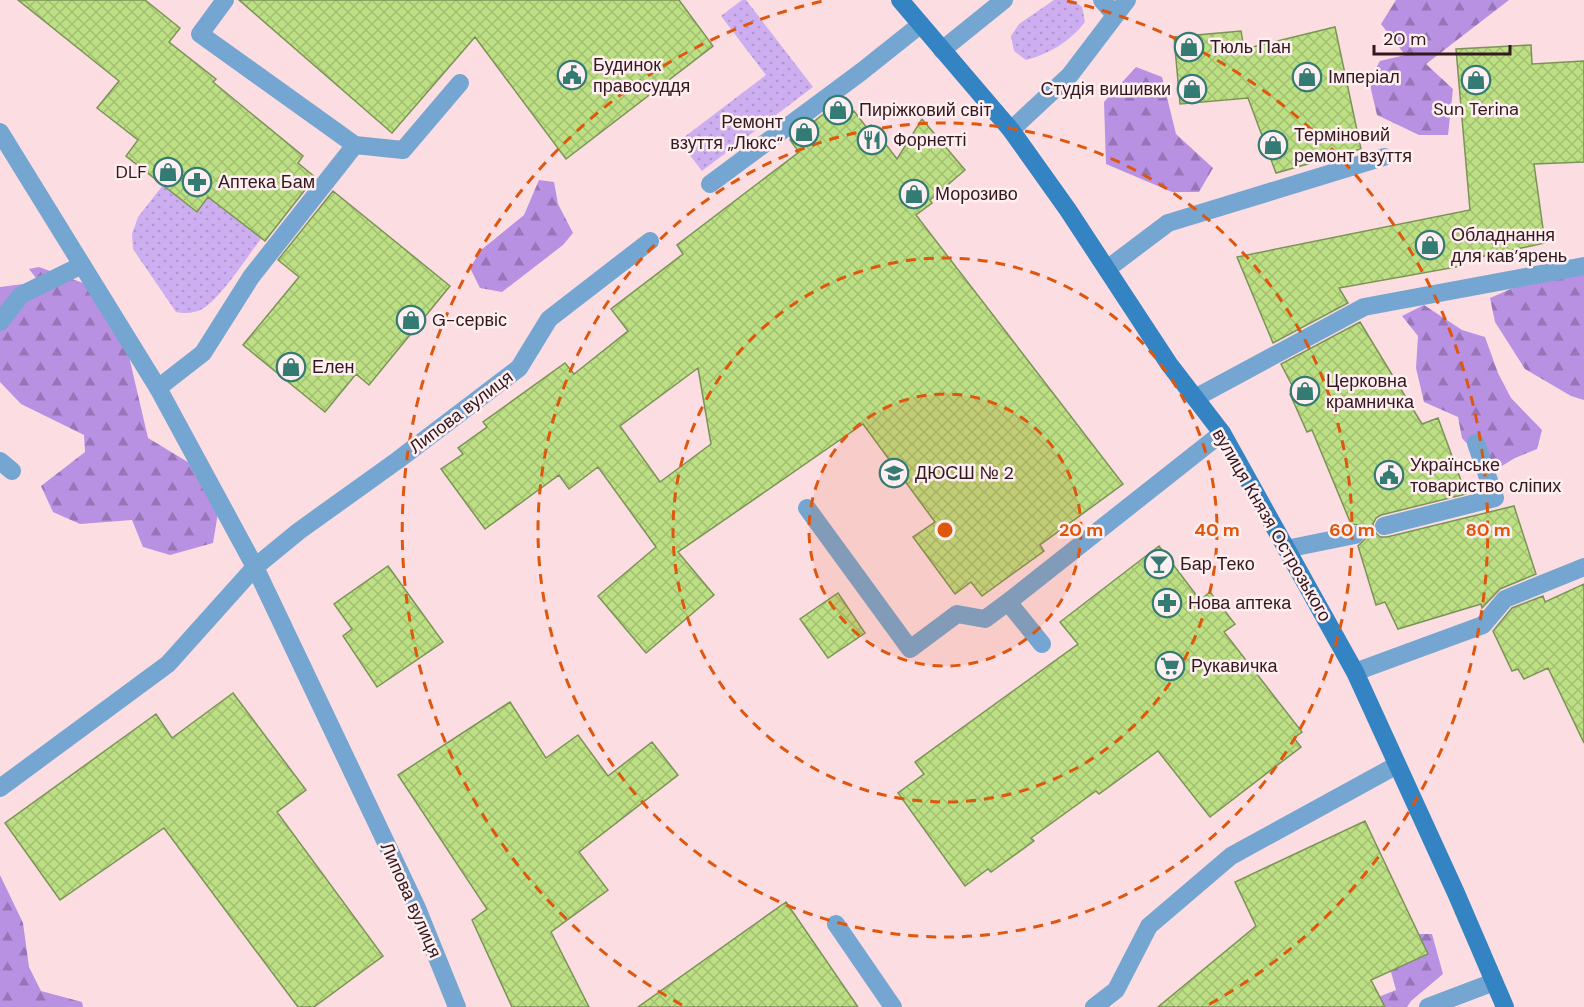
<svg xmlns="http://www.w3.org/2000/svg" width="1584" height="1007" font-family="'DM Sans',sans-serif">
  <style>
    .grass { fill: url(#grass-dots) }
    .forest { fill: url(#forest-firs) }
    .building { fill: url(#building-cross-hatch); stroke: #7c9357; stroke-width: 1.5; fill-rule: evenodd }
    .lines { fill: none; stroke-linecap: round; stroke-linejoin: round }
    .lane { stroke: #75a6d1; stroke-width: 18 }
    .street { stroke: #75a6d1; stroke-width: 18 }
    .secondary { stroke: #3484c4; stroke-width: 18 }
    .ring { fill: none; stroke: #df560d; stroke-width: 3; stroke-dasharray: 10 8 }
    .labels { text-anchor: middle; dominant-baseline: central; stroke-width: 5; stroke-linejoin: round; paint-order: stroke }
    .poi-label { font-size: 18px; fill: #33181e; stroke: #ffeff1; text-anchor: start }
    .street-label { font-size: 18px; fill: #33181e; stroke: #ffeff1 }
    .centre { fill: #df560d; stroke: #ffeff1; stroke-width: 3 }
    .ring-label { font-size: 18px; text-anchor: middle; font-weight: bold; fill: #df560d; stroke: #ffeff1; stroke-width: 5; stroke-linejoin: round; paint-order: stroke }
  </style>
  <defs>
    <pattern id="grass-dots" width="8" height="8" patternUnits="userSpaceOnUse" patternTransform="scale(1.5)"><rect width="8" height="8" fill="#cdaef0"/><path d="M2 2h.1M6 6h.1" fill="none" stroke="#b095cd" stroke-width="1.8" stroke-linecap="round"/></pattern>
    <pattern id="forest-firs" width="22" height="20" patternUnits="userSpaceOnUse" patternTransform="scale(1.5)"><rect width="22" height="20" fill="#b991e3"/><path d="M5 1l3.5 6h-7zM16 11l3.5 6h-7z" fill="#9775b7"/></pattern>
    <pattern id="building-cross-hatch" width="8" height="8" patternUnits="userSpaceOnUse" patternTransform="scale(1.5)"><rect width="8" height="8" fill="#bde085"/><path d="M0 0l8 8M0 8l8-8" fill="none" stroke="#a3bf72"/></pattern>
  </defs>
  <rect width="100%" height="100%" fill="#fcdde2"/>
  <path class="grass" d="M 742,0 L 746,0 L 813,87 L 702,171 L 679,141 L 766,75 L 721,16 Z
    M 1054,0 L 1073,0 L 1082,7 L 1085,22 C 1071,41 1049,54 1026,60 L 1014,51 L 1011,36 L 1019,24 Z
    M 163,185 L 197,211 L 208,197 L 261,239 C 246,258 223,295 204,308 C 196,313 185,314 176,312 L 133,249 L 132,234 L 138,217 Z"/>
  <path class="forest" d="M 1396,0 L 1509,0 L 1426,64 L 1453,89 L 1448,135 L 1419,135 L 1377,115 L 1369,81 L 1380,61 L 1405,55 L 1381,24 Z
    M 1136,67 L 1162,77 L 1176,134 L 1213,168 L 1199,192 L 1172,192 L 1106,164 L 1104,102 Z
    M 539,180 L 554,182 L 558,204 L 573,233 L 563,245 L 502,292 L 480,288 L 470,268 L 481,250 L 524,215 Z
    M 1584,262 L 1584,400 L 1571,396 L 1525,369 L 1495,322 L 1490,298 L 1534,279 Z
    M 39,267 L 83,283 L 120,318 L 148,438 L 201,470 L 218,513 L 213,543 L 170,555 L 143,547 L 132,520 L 80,524 L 53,512 L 41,486 L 85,452 L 84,435 L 21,404 L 0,382 L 0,287 L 39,282 L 29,269 Z
    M 1424,305 L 1462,330 L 1485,337 L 1498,373 L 1511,398 L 1542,430 L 1537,449 L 1515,458 L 1492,472 L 1462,438 L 1458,417 L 1424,402 L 1416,368 L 1418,336 L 1402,316 Z
    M 0,875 L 23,923 L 29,967 L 41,991 L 82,1002 L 83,1007 L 0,1007 Z
    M 1405,934 L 1432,934 L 1443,974 L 1411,1001 L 1407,1007 L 1362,1007 L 1363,1003 L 1396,990 L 1388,961 Z"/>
  <path class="building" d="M 18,0 L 145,0 L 180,28 L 169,42 L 216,79 L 213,82 L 303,156 L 298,163 L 315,177 L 265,241 L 208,197 L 197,212 L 126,156 L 138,140 L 97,108 L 119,81 Z
    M 239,0 L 679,0 L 713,46 L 566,159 L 475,37 L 392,133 Z
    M 1335,27 L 1361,149 L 1276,173 L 1248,98 L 1180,104 L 1174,37 L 1241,31 L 1244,49 Z
    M 1531,45 L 1532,64 L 1584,61 L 1584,162 L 1534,164 L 1545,243 L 1461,261 L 1462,266 L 1339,288 L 1348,303 L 1273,343 L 1237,257 L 1470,210 L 1456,49 Z
    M 839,102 L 849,115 L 854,111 L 867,128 L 871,125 L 897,159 L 922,119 L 965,170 L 930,200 L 932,203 L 916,215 L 1123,484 L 1040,545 L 1044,551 L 982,596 L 971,582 L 955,594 L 913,537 L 935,522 L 863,424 L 678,552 L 714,595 L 646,653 L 598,596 L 656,547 L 598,467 L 569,489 L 559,475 L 485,529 L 441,469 L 463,454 L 458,448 L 487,427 L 483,422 L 565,363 L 574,374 L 628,331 L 611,309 L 683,254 L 677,245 L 799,152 L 790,140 ZM 698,368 L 711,444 L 660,482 L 620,426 Z
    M 333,191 L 450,286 L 369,385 L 356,374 L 325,412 L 243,345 L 299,277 L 278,260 Z
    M 1360,322 L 1422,424 L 1438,418 L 1466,494 L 1381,515 L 1376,518 L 1373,524 L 1376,533 L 1380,537 L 1387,537 L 1514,506 L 1536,574 L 1500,589 L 1482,608 L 1481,604 L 1398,629 L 1385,602 L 1376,605 L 1358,546 L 1365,539 L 1366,532 L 1359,525 L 1351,524 L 1312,430 L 1307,432 L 1290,394 L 1295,391 L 1281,364 Z
    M 1159,546 L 1200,600 L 1210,592 L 1235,624 L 1224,632 L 1302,732 L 1294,738 L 1301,747 L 1210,817 L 1158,751 L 1099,794 L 1096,791 L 1031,838 L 1034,841 L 991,872 L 988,869 L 965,886 L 898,793 L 924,774 L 915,762 L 1078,644 L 1060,622 Z
    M 388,566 L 443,642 L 377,687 L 343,636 L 352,629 L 334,604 Z
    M 1584,584 L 1584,743 L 1548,668 L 1524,679 L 1518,669 L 1512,671 L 1493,631 L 1512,608 L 1543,596 L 1545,602 Z
    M 838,593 L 865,633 L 828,658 L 800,619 Z
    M 233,693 L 306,790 L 277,812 L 383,956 L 314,1007 L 298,1007 L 164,828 L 60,900 L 5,823 L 156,714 L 172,738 Z
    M 510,702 L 546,758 L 578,735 L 608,776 L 652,742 L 678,775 L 579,852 L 608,890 L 551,932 L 589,1007 L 512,1007 L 472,920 L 487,909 L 398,775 Z
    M 1365,821 L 1428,954 L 1371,980 L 1385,1007 L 1158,1007 L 1256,926 L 1235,882 Z
    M 786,902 L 858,1007 L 638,1007 Z"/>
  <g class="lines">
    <path class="lane" d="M 355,145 L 403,150 L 460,83
      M 710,184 L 861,72 L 920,25
      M 1107,269 L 1168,223 L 1384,157
      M 0,322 L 21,295 L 82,265
      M 158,388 L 203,353 L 251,277 L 355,145 L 200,34 L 225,0
      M 1195,398 L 1364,307 L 1584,266
      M 0,461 L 12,471
      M 807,508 L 910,649 L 957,614 L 985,619 L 1008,602
      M 1384,526 L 1495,498 L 1476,443
      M 1286,549 L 1355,535
      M 1042,644 L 1008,602 L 1222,433
      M 1355,672 L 1483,625 L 1505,599 L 1584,567
      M 836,924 L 893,1007
      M 1094,1007 L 1116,990 L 1149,926 L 1231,856 L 1397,765
      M 1428,1007 L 1494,982"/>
    <path class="street" d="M 1102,0 L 1115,15
      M 942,50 L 1004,0
      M 1011,130 L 1070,75 L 1127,0
      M 0,132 L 158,388 L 255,567 L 417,908 L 457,1007
      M 0,788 L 168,664 L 255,567 L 299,531 L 398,460 L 519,368 L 549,319 L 650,241"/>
    <path class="secondary" d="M 900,0 L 1011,130 L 1068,210 L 1169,364 L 1222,433 L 1355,672 L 1456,893 L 1505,1007"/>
  </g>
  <circle cx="945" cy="530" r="136" fill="#df560d" fill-opacity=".12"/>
  <g class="ring">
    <circle cx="945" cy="530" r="136"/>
    <circle cx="945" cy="530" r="272"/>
    <circle cx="945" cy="530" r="407"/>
    <path d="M682 1005A543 543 0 0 1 823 1M1067 1A543 543 0 0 1 1208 1005"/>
  </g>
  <defs>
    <g id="shop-ring" transform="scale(1.5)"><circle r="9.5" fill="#ffeff1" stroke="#337b73" stroke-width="1.5"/><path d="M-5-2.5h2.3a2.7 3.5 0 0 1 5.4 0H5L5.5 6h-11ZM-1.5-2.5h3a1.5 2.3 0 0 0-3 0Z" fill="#337b73"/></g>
    <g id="civic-ring" transform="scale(1.5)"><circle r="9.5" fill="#ffeff1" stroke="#337b73" stroke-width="1.5"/><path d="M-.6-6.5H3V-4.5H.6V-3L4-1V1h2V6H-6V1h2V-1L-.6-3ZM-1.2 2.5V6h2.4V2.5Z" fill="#337b73"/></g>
    <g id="restaurant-ring" transform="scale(1.5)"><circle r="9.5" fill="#ffeff1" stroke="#337b73" stroke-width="1.5"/><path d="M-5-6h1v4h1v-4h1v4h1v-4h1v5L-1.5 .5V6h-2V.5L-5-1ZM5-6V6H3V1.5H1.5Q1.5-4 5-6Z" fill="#337b73"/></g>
    <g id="pharmacy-ring" transform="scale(1.5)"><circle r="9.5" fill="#ffeff1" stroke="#337b73" stroke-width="1.5"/><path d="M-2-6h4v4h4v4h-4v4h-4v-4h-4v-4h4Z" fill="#337b73"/></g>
    <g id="school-ring" transform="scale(1.5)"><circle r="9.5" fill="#ffeff1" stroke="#337b73" stroke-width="1.5"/><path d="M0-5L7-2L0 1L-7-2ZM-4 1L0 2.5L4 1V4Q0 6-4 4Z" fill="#337b73"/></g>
    <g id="bar-ring" transform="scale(1.5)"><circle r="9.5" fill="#ffeff1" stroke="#337b73" stroke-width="1.5"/><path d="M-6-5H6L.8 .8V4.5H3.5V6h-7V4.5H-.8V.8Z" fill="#337b73"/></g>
    <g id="supermarket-ring" transform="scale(1.5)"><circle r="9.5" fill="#ffeff1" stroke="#337b73" stroke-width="1.5"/><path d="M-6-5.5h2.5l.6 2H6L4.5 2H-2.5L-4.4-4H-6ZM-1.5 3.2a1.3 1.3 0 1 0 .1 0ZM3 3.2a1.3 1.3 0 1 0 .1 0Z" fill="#337b73"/></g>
  </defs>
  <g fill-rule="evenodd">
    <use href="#shop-ring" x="1189" y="47"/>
    <use href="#civic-ring" x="572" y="75"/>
    <use href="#shop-ring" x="1307" y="77"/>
    <use href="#shop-ring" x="1476" y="80"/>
    <use href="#shop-ring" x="1192" y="89"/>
    <use href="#shop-ring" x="838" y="110"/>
    <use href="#shop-ring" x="804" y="132"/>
    <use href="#restaurant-ring" x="872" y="140"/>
    <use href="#shop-ring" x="1273" y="145"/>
    <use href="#shop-ring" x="168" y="172"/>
    <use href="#pharmacy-ring" x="197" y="182"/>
    <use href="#shop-ring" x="914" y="194"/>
    <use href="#shop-ring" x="1430" y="245"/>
    <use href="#shop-ring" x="411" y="320"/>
    <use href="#shop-ring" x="291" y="367"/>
    <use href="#shop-ring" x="1305" y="391"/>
    <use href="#school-ring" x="894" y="473"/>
    <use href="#civic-ring" x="1389" y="475"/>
    <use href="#bar-ring" x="1159" y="564"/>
    <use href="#pharmacy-ring" x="1167" y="603"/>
    <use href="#supermarket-ring" x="1170" y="666"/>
  </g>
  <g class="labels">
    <g class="poi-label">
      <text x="1210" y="47">Тюль Пан</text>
      <text x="593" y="65">Будинок<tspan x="593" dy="21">правосуддя</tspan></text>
      <text x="1328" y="77">Імперіал</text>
      <text x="1171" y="89" text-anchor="end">Студія вишивки</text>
      <text x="1476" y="109" text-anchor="middle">Sun Terina</text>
      <text x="859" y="110">Пиріжковий світ</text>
      <text x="783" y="122" text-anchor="end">Ремонт<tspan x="783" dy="21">взуття „Люкс“</tspan></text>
      <text x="1294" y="135">Терміновий<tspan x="1294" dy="21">ремонт взуття</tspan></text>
      <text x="893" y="140">Форнетті</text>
      <text x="147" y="172" text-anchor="end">DLF</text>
      <text x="218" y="182">Аптека Бам</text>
      <text x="935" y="194">Морозиво</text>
      <text x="1451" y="235">Обладнання<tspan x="1451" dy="21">для кав’ярень</tspan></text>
      <text x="432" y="320">G-сервіс</text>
      <text x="312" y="367">Елен</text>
      <text x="1326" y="381">Церковна<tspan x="1326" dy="21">крамничка</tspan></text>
      <text x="1410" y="465">Українське<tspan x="1410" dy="21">товариство сліпих</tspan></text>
      <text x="915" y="473">ДЮСШ № 2</text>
      <text x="1180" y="564">Бар Теко</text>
      <text x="1188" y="603">Нова аптека</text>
      <text x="1191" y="666">Рукавичка</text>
    </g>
    <g class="street-label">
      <text transform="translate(461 412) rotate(-37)">Липова вулиця</text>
      <text transform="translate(1272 525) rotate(60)">вулиця Князя Острозького</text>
      <text transform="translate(411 900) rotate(66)">Липова вулиця</text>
    </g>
  </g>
  <circle cx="945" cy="530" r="9" class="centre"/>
  <g class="ring-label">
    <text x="1081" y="536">20 m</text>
    <text x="1217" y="536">40 m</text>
    <text x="1352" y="536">60 m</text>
    <text x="1488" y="536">80 m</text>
  </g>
  <path d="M1374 45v9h136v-9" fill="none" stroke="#33181e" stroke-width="3"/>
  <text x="1383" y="45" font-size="18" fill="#33181e" stroke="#ffeff1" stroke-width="4.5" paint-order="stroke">20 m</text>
</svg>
